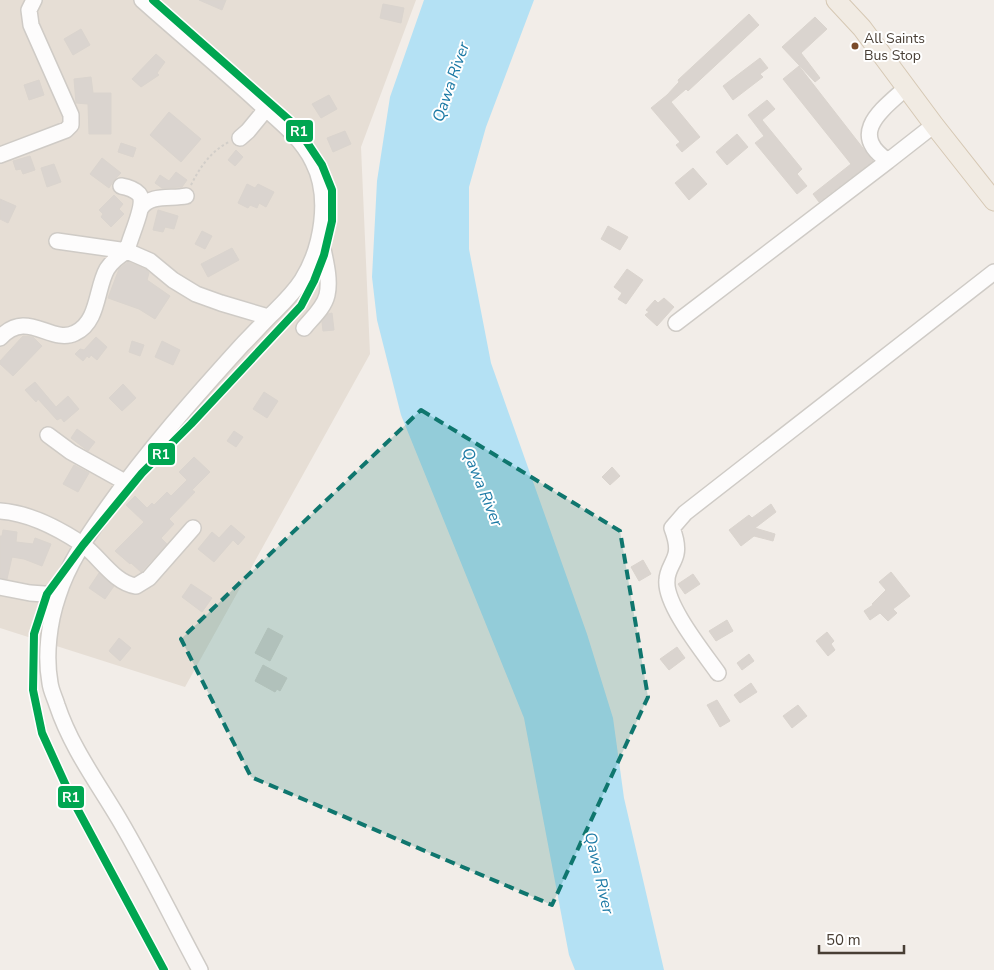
<svg xmlns="http://www.w3.org/2000/svg" width="994" height="970" font-family="'Nunito Sans',sans-serif">
  <style>
    .residential { fill: #e6ded5 }
    .water { fill: #b4e1f4 }
    .building { fill: #dad4cf; stroke: #dad4ce }
    .lines { fill: none; stroke-linecap: round; stroke-linejoin: round }
    .minor-casing { stroke: #cfcbc6; stroke-width: 18 }
    .major-casing { stroke: #d6c8b4; stroke-width: 21 }
    .path { stroke: #d2cec9; stroke-width: 2; stroke-dasharray: 2.5 2.5; stroke-linecap: butt }
    .minor { stroke: #fdfcfc; stroke-width: 15 }
    .major { stroke: #f1ebe3; stroke-width: 19 }
    .rail-1-casing { stroke: #fff; stroke-width: 11 }
    .rail-1 { stroke: #00a651; stroke-width: 8 }
    .marked { fill: #0f766e; fill-opacity: 0.2; stroke: #0f766e; stroke-width: 4; stroke-dasharray: 10 6; stroke-linejoin: round }
    .bus-dot { fill: #7a4b2a; stroke: #fff; stroke-width: 2 }
    .labels { text-anchor: middle; dominant-baseline: central; stroke-width: 4; stroke-linejoin: round; paint-order: stroke }
    .bus-label { font-size: 14px; fill: #483e34; stroke: #fff; text-anchor: start }
    .water-label { font-size: 16px; font-style: italic; fill: #1e7ba6; stroke: #fff }
    .line-badge { stroke: #fff; stroke-width: 2 }
    .badge-label { font-size: 14px; text-anchor: middle; font-weight: bold; fill: #fff }
  </style>
  <rect width="100%" height="100%" fill="#f2ede8"/>
  <path class="residential" d="M 0,0 L 416,0 L 361,147 L 370,354 L 185,687 L 0,628 Z"/>
  <path class="water" d="M 424,0 L 534,0 L 486,127 L 469,187 L 469,249 L 491,363 L 587,634 L 613,718 L 624,798 L 664,970 L 575,970 L 569,955 L 524,718 L 401,415 L 377,320 L 372,277 L 377,181 L 390,97 Z"/>
  <path class="building" d="M 199,0 L 226,0 L 222,10 Z
    M 383,4 L 404,8 L 401,23 L 380,18 Z
    M 749,14 L 759,25 L 688,91 L 686,89 L 671,102 L 700,137 L 682,152 L 676,145 L 680,142 L 651,108 L 667,95 L 679,82 L 678,80 Z
    M 815,17 L 827,29 L 801,53 L 820,78 L 815,82 L 782,47 Z
    M 81,29 L 90,45 L 73,55 L 64,39 Z
    M 156,54 L 165,62 L 157,73 L 159,75 L 141,87 L 132,79 Z
    M 760,58 L 768,68 L 760,74 L 763,77 L 733,100 L 723,86 Z
    M 799,66 L 873,161 L 819,202 L 813,194 L 851,164 L 783,79 Z
    M 91,77 L 93,93 L 111,93 L 111,134 L 89,134 L 88,104 L 76,103 L 74,79 Z
    M 39,80 L 44,95 L 29,100 L 24,85 Z
    M 329,95 L 337,109 L 321,118 L 312,104 Z
    M 767,100 L 775,109 L 762,120 L 802,169 L 797,174 L 807,186 L 797,194 L 755,143 L 764,136 L 748,115 Z
    M 169,112 L 201,139 L 181,162 L 150,135 Z
    M 345,131 L 351,144 L 333,152 L 327,138 Z
    M 737,134 L 748,147 L 727,165 L 716,152 Z
    M 121,143 L 136,148 L 133,157 L 118,152 Z
    M 236,150 L 243,157 L 235,166 L 228,160 Z
    M 30,156 L 35,170 L 23,174 L 21,169 L 16,170 L 13,161 Z
    M 102,158 L 121,173 L 114,180 L 109,188 L 90,174 Z
    M 54,164 L 61,182 L 47,187 L 41,168 Z
    M 693,168 L 707,184 L 689,200 L 675,183 Z
    M 176,172 L 187,180 L 182,187 L 162,188 L 155,183 L 160,175 L 169,181 Z
    M 247,184 L 255,188 L 258,184 L 274,192 L 266,207 L 259,203 L 257,208 L 250,205 L 248,208 L 238,203 Z
    M 114,195 L 123,204 L 119,209 L 124,214 L 111,227 L 101,217 L 103,214 L 99,210 Z
    M 0,199 L 16,206 L 8,223 L 0,219 Z
    M 158,210 L 178,216 L 174,229 L 165,227 L 163,232 L 153,230 Z
    M 608,226 L 628,237 L 620,250 L 601,239 Z
    M 202,231 L 212,236 L 205,249 L 195,244 Z
    M 232,248 L 239,260 L 208,277 L 201,264 Z
    M 128,262 L 145,269 L 149,273 L 147,280 L 170,296 L 155,319 L 139,309 L 108,298 L 119,269 Z
    M 627,269 L 643,280 L 626,304 L 618,299 L 622,293 L 614,287 Z
    M 664,298 L 674,307 L 657,326 L 645,315 L 649,312 L 646,310 L 655,300 L 658,303 Z
    M 332,313 L 334,330 L 323,331 L 322,322 L 328,314 Z
    M 23,336 L 33,337 L 42,346 L 13,376 L 0,364 L 0,361 Z
    M 96,337 L 107,347 L 97,360 L 91,355 L 89,358 L 87,356 L 83,361 L 75,354 L 80,349 L 84,350 Z
    M 132,341 L 144,345 L 140,356 L 129,352 Z
    M 162,341 L 180,350 L 173,365 L 155,357 Z
    M 35,382 L 56,407 L 68,396 L 79,409 L 64,422 L 61,418 L 57,420 L 38,399 L 36,402 L 25,390 Z
    M 123,384 L 136,398 L 122,411 L 109,398 Z
    M 264,392 L 278,401 L 267,418 L 253,409 Z
    M 77,429 L 95,442 L 88,451 L 71,438 Z
    M 234,431 L 243,437 L 236,447 L 227,441 Z
    M 194,457 L 210,472 L 192,490 L 195,492 L 169,519 L 174,524 L 161,538 L 167,544 L 141,572 L 131,563 L 130,564 L 115,551 L 144,522 L 126,505 L 135,496 L 147,508 L 152,503 L 154,505 L 167,492 L 171,496 L 187,480 L 179,472 Z
    M 74,465 L 89,473 L 78,492 L 63,484 Z
    M 612,467 L 620,476 L 610,485 L 602,477 Z
    M 771,504 L 776,512 L 755,528 L 775,534 L 773,541 L 754,536 L 741,546 L 729,530 L 749,515 L 752,518 Z
    M 231,525 L 245,537 L 238,545 L 233,540 L 214,562 L 198,549 L 212,532 L 219,538 Z
    M 3,530 L 17,532 L 16,542 L 33,544 L 35,538 L 51,544 L 42,566 L 24,559 L 12,557 L 7,579 L 0,578 L 0,536 L 2,536 Z
    M 643,560 L 651,574 L 639,581 L 631,567 Z
    M 891,572 L 910,596 L 893,609 L 897,613 L 888,621 L 880,613 L 870,620 L 864,611 L 873,605 L 872,604 L 886,590 L 879,582 Z
    M 99,573 L 114,586 L 105,599 L 89,588 Z
    M 693,574 L 700,584 L 685,594 L 678,584 Z
    M 191,584 L 212,598 L 202,612 L 182,597 Z
    M 727,620 L 733,631 L 716,641 L 709,631 Z
    M 268,628 L 283,636 L 270,661 L 255,653 Z
    M 827,632 L 834,641 L 831,644 L 835,650 L 828,656 L 816,641 Z
    M 119,638 L 131,648 L 120,661 L 109,651 Z
    M 677,647 L 685,658 L 669,670 L 660,659 Z
    M 749,654 L 754,661 L 742,670 L 737,663 Z
    M 263,665 L 287,678 L 280,691 L 277,689 L 275,692 L 255,681 Z
    M 751,683 L 757,692 L 740,703 L 734,695 Z
    M 717,700 L 730,721 L 720,727 L 707,705 Z
    M 798,705 L 807,716 L 792,728 L 783,716 Z"/>
  <g class="lines">
    <g class="minor-casing">
      <path id="minor" d="M 142,0 C 180,34 220,67 257,101 C 278,120 301,137 313,162 C 331,197 322,248 302,280 C 293,294 282,304 271,315 C 261,325 252,335 242,345 C 194,398 148,450 107,508 C 88,535 68,564 58,596 C 49,622 45,656 50,683 C 51,691 55,698 57,705 C 71,747 97,782 119,819 C 148,868 173,920 200,970
        M 907,87 C 883,109 847,133 888,161 L 934,125
        M 240,138 L 248,131 L 266,109
        M 0,155 L 66,130 L 71,125 L 71,115 L 31,25 L 29,10 L 34,0
        M 121,186 C 127,187 134,189 139,194 C 147,204 129,238 127,251 L 150,261 L 173,280 L 196,294 L 221,303 L 268,317
        M 141,208 C 150,194 171,199 186,196
        M 57,241 L 127,251
        M 676,323 L 888,161
        M 304,328 C 312,318 324,308 327,295 C 331,278 324,256 321,239
        M 0,338 C 27,308 51,345 75,333 C 99,322 96,288 107,269 C 112,261 119,256 127,251
        M 48,435 L 71,452 L 125,482
        M 0,511 C 29,513 58,528 82,544 C 100,557 114,583 136,586 L 149,578 L 193,528
        M 0,587 L 30,593 L 58,595
        M 718,673 C 704,653 664,604 667,580 C 667,570 674,563 676,554 C 678,546 675,536 672,528 L 685,513 L 994,272"/>
    </g>
    <g class="major-casing">
      <path id="major" d="M 836,0 L 862,28 L 934,125 L 994,201"/>
    </g>
    <path class="path" d="M 191,185 C 200,167 211,151 229,142"/>
    <use href="#minor" class="minor"/>
    <use href="#major" class="major"/>
    <g class="rail-1-casing">
      <path id="rail-1" d="M 153,0 L 296,126 L 322,165 L 332,190 L 332,221 L 324,255 L 314,281 L 301,306 L 191,424 L 142,473 L 83,545 L 47,594 L 34,634 L 33,690 L 42,733 L 72,799 L 164,970"/>
    </g>
    <use href="#rail-1" class="rail-1"/>
  </g>
  <path class="marked" d="M 421,410 L 620,531 L 648,697 L 552,905 L 251,777 L 181,639 Z"/>
  <circle class="bus-dot" cx="855" cy="46" r="4.5"/>
  <g class="labels">
    <g class="bus-label">
      <text x="864" y="38">All Saints<tspan x="864" dy="17">Bus Stop</tspan></text>
    </g>
    <g class="water-label">
      <text transform="translate(451 82) rotate(-71)">Qawa River</text>
      <text transform="translate(482 487) rotate(68)">Qawa River</text>
      <text transform="translate(599 873) rotate(77)">Qawa River</text>
    </g>
  </g>
  <g class="line-badge">
    <rect x="285" y="119" width="29" height="24" rx="5" fill="#00a651"/>
    <rect x="147" y="442" width="29" height="24" rx="5" fill="#00a651"/>
    <rect x="57" y="785" width="28" height="24" rx="5" fill="#00a651"/>
  </g>
  <g class="badge-label">
    <text x="299" y="136">R1</text>
    <text x="161" y="459">R1</text>
    <text x="71" y="802">R1</text>
  </g>
  <path d="M819 945v8h85v-8" fill="none" stroke="#483e34" stroke-width="2.5"/>
  <text x="826" y="945" font-size="15" fill="#483e34" stroke="#ffffff" stroke-width="4" paint-order="stroke">50 m</text>
</svg>
